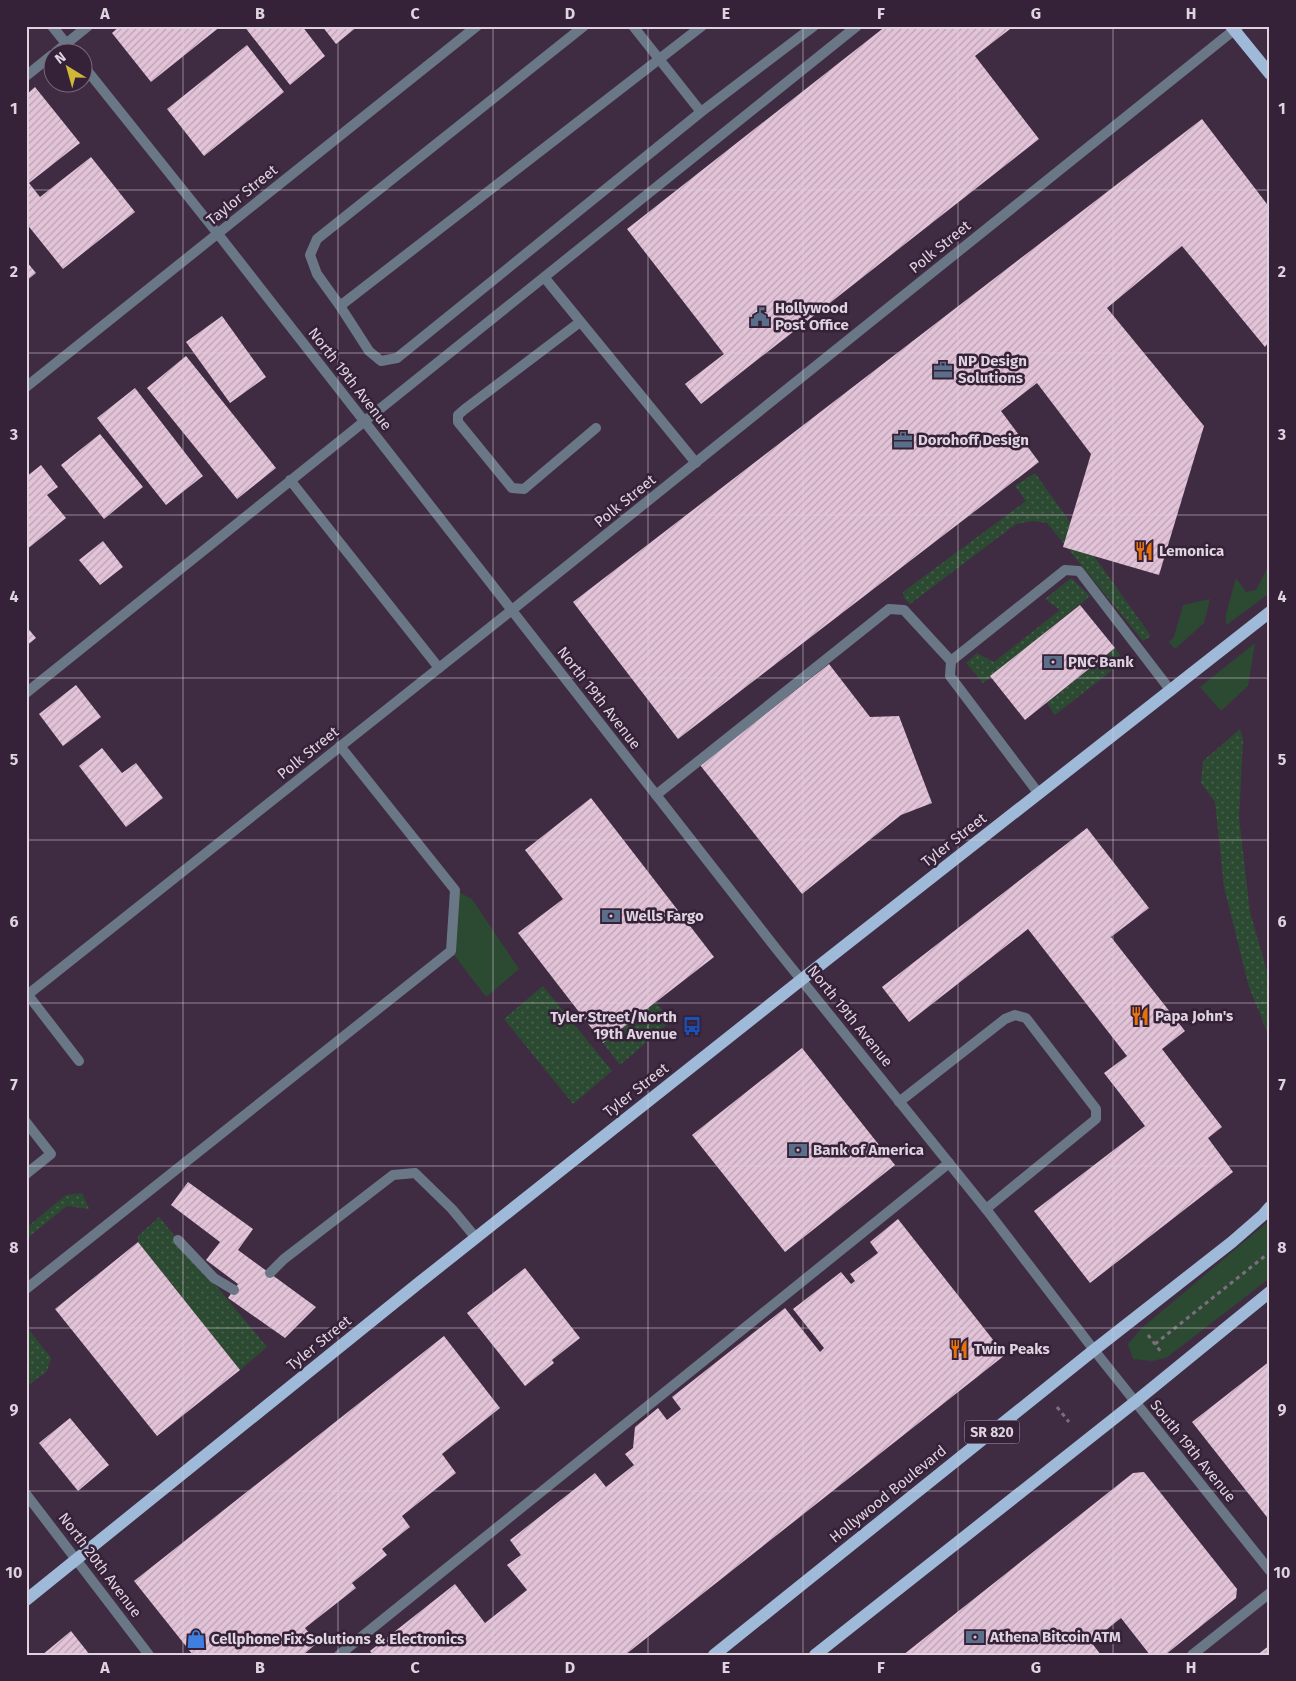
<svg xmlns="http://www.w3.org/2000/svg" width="1296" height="1681" font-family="'Fira Sans',sans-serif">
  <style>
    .grass { fill: url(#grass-dots) }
    .garden { fill: #2c4a32 }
    .building { fill: url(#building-hatch) }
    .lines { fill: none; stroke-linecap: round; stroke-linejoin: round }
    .path { stroke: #7e6d80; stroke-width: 3; stroke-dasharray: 4 4; stroke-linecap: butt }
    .service { stroke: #6a7786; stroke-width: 10 }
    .minor { stroke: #6a7786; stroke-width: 10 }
    .primary { stroke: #9ebad8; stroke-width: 12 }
    .grid { fill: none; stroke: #dfd3e0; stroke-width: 1; stroke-opacity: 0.55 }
    .labels { text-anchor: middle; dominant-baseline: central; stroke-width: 5; stroke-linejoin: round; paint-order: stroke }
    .shield { fill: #352238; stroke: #ac9eae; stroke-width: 1 }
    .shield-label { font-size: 14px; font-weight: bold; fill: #dfd3e0 }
    .street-label { font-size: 15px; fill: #dfd3e0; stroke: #352238 }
    .poi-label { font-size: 15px; font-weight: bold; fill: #dfd3e0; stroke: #352238; text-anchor: start }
    .neatline { fill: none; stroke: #dfd3e0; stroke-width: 2 }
    .grid-label { font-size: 16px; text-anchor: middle; font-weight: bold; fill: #dfd3e0 }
  </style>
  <defs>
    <pattern id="grass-dots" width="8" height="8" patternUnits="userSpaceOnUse" patternTransform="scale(1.25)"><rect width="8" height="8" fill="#2c4a32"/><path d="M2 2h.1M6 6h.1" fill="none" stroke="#4a634f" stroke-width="1.8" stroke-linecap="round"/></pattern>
    <pattern id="building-hatch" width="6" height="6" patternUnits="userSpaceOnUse" patternTransform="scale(1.25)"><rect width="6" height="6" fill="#e3c3d8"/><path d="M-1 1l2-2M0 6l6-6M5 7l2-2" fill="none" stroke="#bba2b3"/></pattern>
  </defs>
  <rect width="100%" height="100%" fill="#3f2c42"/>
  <path class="grass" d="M 1035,473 L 1151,636 L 1143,641 L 1047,523 L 1032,521 L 1016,524 L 910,604 L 904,598 L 903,592 L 1026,501 L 1015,486 Z
    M 1071,578 L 1090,596 L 983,683 L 966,663 L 977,653 L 994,662 L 1060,610 L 1045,599 Z
    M 1115,648 L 1124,661 L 1055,715 L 1047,703 Z
    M 1240,729 L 1243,739 L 1239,818 L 1250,912 L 1270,981 L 1270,1039 L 1249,987 L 1224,887 L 1215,802 L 1201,783 L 1203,761 Z
    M 543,986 L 612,1071 L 573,1104 L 504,1019 Z
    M 656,1003 L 672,1020 L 620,1065 L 603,1043 Z
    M 82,1193 L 89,1209 L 67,1206 L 26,1239 L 26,1228 L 66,1195 Z
    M 159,1217 L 267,1347 L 240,1370 L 138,1242 L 138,1236 Z
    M 26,1326 L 51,1358 L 47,1371 L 26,1387 Z"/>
  <path class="garden" d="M 1270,563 L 1270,591 L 1267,595 L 1226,625 L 1226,614 L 1236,578 L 1246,592 L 1256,590 Z
    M 1210,599 L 1204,623 L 1175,649 L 1169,642 L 1174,637 L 1183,605 Z
    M 1255,643 L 1248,686 L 1221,711 L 1200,687 Z
    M 455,890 L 472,899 L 519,969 L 486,997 L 451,951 Z
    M 1270,1220 L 1270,1278 L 1166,1358 L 1152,1361 L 1133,1359 L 1128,1344 L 1142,1328 Z"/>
  <path class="building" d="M 120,26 L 221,26 L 151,82 L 112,33 Z
    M 244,26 L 302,26 L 325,56 L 290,85 Z
    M 322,26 L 358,26 L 336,44 Z
    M 886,26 L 1014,26 L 975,56 L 1039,139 L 701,404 L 685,384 L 724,354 L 627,229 Z
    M 247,45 L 284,92 L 204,156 L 167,109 Z
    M 35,87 L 80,143 L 29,183 L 40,197 L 91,157 L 135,212 L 63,269 L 26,223 L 26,95 Z
    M 1202,119 L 1270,208 L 1270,340 L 1265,347 L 1182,246 L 1107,308 L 1204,426 L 1159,575 L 1063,547 L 1091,454 L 1037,383 L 1001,411 L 1039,462 L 678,739 L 573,602 Z
    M 26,261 L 36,273 L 26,281 Z
    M 222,316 L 266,377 L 230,403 L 186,342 Z
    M 186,356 L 276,468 L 237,499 L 147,388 Z
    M 135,388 L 203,476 L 166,505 L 97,418 Z
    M 100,434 L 143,487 L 104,519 L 61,465 Z
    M 41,465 L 58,487 L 47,495 L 66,518 L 26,550 L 26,477 Z
    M 103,541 L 123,567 L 100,585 L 79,560 Z
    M 1080,605 L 1115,648 L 1025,720 L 990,676 Z
    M 26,626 L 36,638 L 26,646 Z
    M 829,664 L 870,717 L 899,716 L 932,803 L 901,815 L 802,894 L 700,765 Z
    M 76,685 L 101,717 L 63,746 L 39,714 Z
    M 102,748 L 122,773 L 136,763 L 163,798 L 126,827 L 79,766 Z
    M 591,798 L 714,957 L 603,1043 L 518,933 L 563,899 L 525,850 Z
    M 1087,828 L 1149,908 L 1111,937 L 1185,1031 L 1162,1049 L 1222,1127 L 1208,1138 L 1233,1172 L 1090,1283 L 1034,1211 L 1145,1126 L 1104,1073 L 1127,1056 L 1028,929 L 909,1022 L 882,987 Z
    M 802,1048 L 895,1165 L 785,1252 L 692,1135 Z
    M 188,1182 L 253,1229 L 238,1250 L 316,1307 L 285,1338 L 228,1298 L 238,1284 L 206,1260 L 220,1242 L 171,1205 Z
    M 898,1219 L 1005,1355 L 625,1655 L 373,1655 L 370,1651 L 455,1584 L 485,1623 L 527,1590 L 507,1565 L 521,1555 L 510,1540 L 595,1473 L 606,1487 L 634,1465 L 625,1454 L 633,1448 L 635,1427 L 658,1408 L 667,1420 L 681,1409 L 672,1397 L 785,1308 L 820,1352 L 824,1348 L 793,1309 L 841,1272 L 851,1284 L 855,1281 L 850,1274 L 878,1253 L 870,1242 Z
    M 138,1242 L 240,1370 L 157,1436 L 55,1309 Z
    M 525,1268 L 580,1338 L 552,1360 L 554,1363 L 525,1386 L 467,1313 Z
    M 444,1336 L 500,1408 L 442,1454 L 456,1473 L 402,1516 L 410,1527 L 382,1549 L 387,1555 L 352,1583 L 356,1588 L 305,1628 L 317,1643 L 303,1655 L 193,1655 L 134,1581 Z
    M 1270,1361 L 1270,1521 L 1192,1422 Z
    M 70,1418 L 109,1465 L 78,1491 L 39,1443 Z
    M 1144,1472 L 1237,1589 L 1236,1598 L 1165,1655 L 1150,1655 L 1121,1618 L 1091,1642 L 1101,1655 L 903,1655 L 1133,1473 Z
    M 71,1631 L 90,1655 L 42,1655 Z
    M 1270,1645 L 1270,1655 L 1257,1655 Z"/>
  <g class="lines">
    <path class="path" d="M 1148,1335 L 1161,1352
      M 1155,1344 L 1270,1252
      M 1057,1407 L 1069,1422"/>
    <path class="service" d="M 584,26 L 317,239 L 310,255 L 317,274 L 340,306 L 369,351 L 381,361 L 397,358 L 701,112 L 814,26
      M 633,26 L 701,112
      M 56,52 L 88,26
      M 26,76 L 52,55
      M 544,277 L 696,463
      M 340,306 L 702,26
      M 580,322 L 465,409 L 458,415 L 458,422 L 512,488 L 524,489 L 596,428
      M 290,480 L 439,668
      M 951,661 L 1065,570 L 1079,571 L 1171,691
      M 26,693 L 857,26
      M 656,795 L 889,609 L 904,610 L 951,661 L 950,676 L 1039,794
      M 28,995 L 79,1061
      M 899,1102 L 1005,1019 L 1015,1015 L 1026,1018 L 1096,1109 L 1096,1119 L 986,1209
      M 26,1122 L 51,1154 L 26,1174
      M 178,1240 L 214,1278 L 234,1290
      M 270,1273 L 284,1259 L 393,1175 L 415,1173 L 452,1209 L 476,1238
      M 26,1289 L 451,951 L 455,890 L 340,746
      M 339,1655 L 949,1163
      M 1192,1655 L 1270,1593"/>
    <path class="minor" d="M 52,26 L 73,52
      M 82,64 L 218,234 L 778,951 L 986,1209 L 1094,1350 L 1270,1571
      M 26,387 L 477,26
      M 26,996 L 512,610 L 1239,26
      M 26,1494 L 149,1655"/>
    <path class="primary" d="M 1231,26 L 1270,74
      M 26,1600 L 420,1282 L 801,980 L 1270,612
      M 714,1655 L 1094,1350 L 1232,1242 L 1263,1215 L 1270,1207
      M 815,1655 L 1135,1402 L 1270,1292"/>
  </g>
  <path class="grid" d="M 183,26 L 183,1655M 338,26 L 338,1655M 493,26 L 493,1655M 648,26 L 648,1655M 803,26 L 803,1655M 958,26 L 958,1655M 1113,26 L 1113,1655M 26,190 L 1270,190M 26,353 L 1270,353M 26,515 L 1270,515M 26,678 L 1270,678M 26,840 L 1270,840M 26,1003 L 1270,1003M 26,1166 L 1270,1166M 26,1328 L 1270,1328M 26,1491 L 1270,1491"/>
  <defs>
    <g id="civic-bare" transform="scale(1.5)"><path d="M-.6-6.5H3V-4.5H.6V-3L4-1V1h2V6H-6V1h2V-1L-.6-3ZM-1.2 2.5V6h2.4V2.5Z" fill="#5c6f8a" stroke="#352238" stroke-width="2.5" paint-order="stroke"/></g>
    <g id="office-bare" transform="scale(1.5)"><path d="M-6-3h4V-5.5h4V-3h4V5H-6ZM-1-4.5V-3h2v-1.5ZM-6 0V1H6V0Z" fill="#5c6f8a" stroke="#352238" stroke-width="2.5" paint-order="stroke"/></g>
    <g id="restaurant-bare" transform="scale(1.5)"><path d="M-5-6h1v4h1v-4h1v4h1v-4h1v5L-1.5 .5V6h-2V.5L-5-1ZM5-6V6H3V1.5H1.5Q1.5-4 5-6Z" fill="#e8710a" stroke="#352238" stroke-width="2.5" paint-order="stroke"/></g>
    <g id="bank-bare" transform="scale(1.5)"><path d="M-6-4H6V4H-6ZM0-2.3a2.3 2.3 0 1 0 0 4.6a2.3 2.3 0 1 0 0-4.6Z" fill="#5c6f8a" stroke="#352238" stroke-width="2.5" paint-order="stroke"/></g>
    <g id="bus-bare" transform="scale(1.5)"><path d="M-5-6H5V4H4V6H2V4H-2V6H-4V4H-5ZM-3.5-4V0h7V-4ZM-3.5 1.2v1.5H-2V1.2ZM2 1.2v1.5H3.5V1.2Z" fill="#1a4fb4" stroke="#352238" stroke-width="2.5" paint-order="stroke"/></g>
    <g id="shop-bare" transform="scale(1.5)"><path d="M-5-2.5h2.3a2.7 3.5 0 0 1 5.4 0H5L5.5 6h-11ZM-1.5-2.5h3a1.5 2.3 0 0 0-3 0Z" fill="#3f7fe0" stroke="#352238" stroke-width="2.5" paint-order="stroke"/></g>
  </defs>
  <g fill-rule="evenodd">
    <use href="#civic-bare" x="760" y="317"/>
    <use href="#office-bare" x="943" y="370"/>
    <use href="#office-bare" x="903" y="440"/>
    <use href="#restaurant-bare" x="1144" y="551"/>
    <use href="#bank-bare" x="1053" y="662"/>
    <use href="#bank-bare" x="611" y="916"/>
    <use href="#restaurant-bare" x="1140" y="1016"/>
    <use href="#bus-bare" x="692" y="1026"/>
    <use href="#bank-bare" x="798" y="1150"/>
    <use href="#restaurant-bare" x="959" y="1349"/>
    <use href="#bank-bare" x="975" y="1637"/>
    <use href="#shop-bare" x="196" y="1639"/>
  </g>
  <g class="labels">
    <rect class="shield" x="964.5" y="1420.5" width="55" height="23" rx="4"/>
    <g class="shield-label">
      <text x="992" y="1432">SR 820</text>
    </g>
    <g class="street-label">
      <text transform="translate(242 195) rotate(-39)">Taylor Street</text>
      <text transform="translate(940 247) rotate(-39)">Polk Street</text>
      <text transform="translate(350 379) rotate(52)">North 19th Avenue</text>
      <text transform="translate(625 501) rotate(-39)">Polk Street</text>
      <text transform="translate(599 698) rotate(52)">North 19th Avenue</text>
      <text transform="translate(308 753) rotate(-39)">Polk Street</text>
      <text transform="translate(954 840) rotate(-38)">Tyler Street</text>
      <text transform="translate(850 1016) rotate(51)">North 19th Avenue</text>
      <text transform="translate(636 1090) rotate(-38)">Tyler Street</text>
      <text transform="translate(319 1343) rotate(-39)">Tyler Street</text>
      <text transform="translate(1193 1451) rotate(51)">South 19th Avenue</text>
      <text transform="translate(888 1494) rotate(-39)">Hollywood Boulevard</text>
      <text transform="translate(100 1565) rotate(53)">North 20th Avenue</text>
    </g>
    <g class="poi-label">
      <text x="775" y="308">Hollywood<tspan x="775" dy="17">Post Office</tspan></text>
      <text x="958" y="361">NP Design<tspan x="958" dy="17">Solutions</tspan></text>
      <text x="918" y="440">Dorohoff Design</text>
      <text x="1159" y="551">Lemonica</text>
      <text x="1068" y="662">PNC Bank</text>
      <text x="626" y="916">Wells Fargo</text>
      <text x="1155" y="1016">Papa John's</text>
      <text x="677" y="1017" text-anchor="end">Tyler Street/North<tspan x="677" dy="17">19th Avenue</tspan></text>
      <text x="813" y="1150">Bank of America</text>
      <text x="974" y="1349">Twin Peaks</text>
      <text x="990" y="1637">Athena Bitcoin ATM</text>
      <text x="211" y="1639">Cellphone Fix Solutions &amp; Electronics</text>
    </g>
  </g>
  <rect width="1296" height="1681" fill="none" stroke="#352238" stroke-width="55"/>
  <g transform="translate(68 68) rotate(323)"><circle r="24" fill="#352238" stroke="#79697b"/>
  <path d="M0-4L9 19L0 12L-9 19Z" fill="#cfb837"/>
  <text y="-8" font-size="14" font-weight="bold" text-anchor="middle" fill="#dfd3e0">N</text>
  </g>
  <rect x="28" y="28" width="1240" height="1626" class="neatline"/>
  <g class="grid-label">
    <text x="105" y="19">A</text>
    <text x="260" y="19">B</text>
    <text x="415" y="19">C</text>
    <text x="570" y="19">D</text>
    <text x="726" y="19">E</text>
    <text x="881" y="19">F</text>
    <text x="1036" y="19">G</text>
    <text x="1191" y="19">H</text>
    <text x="14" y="114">1</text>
    <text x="1282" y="114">1</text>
    <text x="14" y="277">2</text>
    <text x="1282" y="277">2</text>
    <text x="14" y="440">3</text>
    <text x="1282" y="440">3</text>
    <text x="14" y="602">4</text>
    <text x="1282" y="602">4</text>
    <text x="14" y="765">5</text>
    <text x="1282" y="765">5</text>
    <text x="14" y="927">6</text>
    <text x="1282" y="927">6</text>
    <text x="14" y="1090">7</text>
    <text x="1282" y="1090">7</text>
    <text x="14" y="1253">8</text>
    <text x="1282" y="1253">8</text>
    <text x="14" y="1415">9</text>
    <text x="1282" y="1415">9</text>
    <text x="14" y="1578">10</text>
    <text x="1282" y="1578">10</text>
    <text x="105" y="1673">A</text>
    <text x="260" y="1673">B</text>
    <text x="415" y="1673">C</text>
    <text x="570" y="1673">D</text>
    <text x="726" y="1673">E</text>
    <text x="881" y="1673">F</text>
    <text x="1036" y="1673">G</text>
    <text x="1191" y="1673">H</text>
  </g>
</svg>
